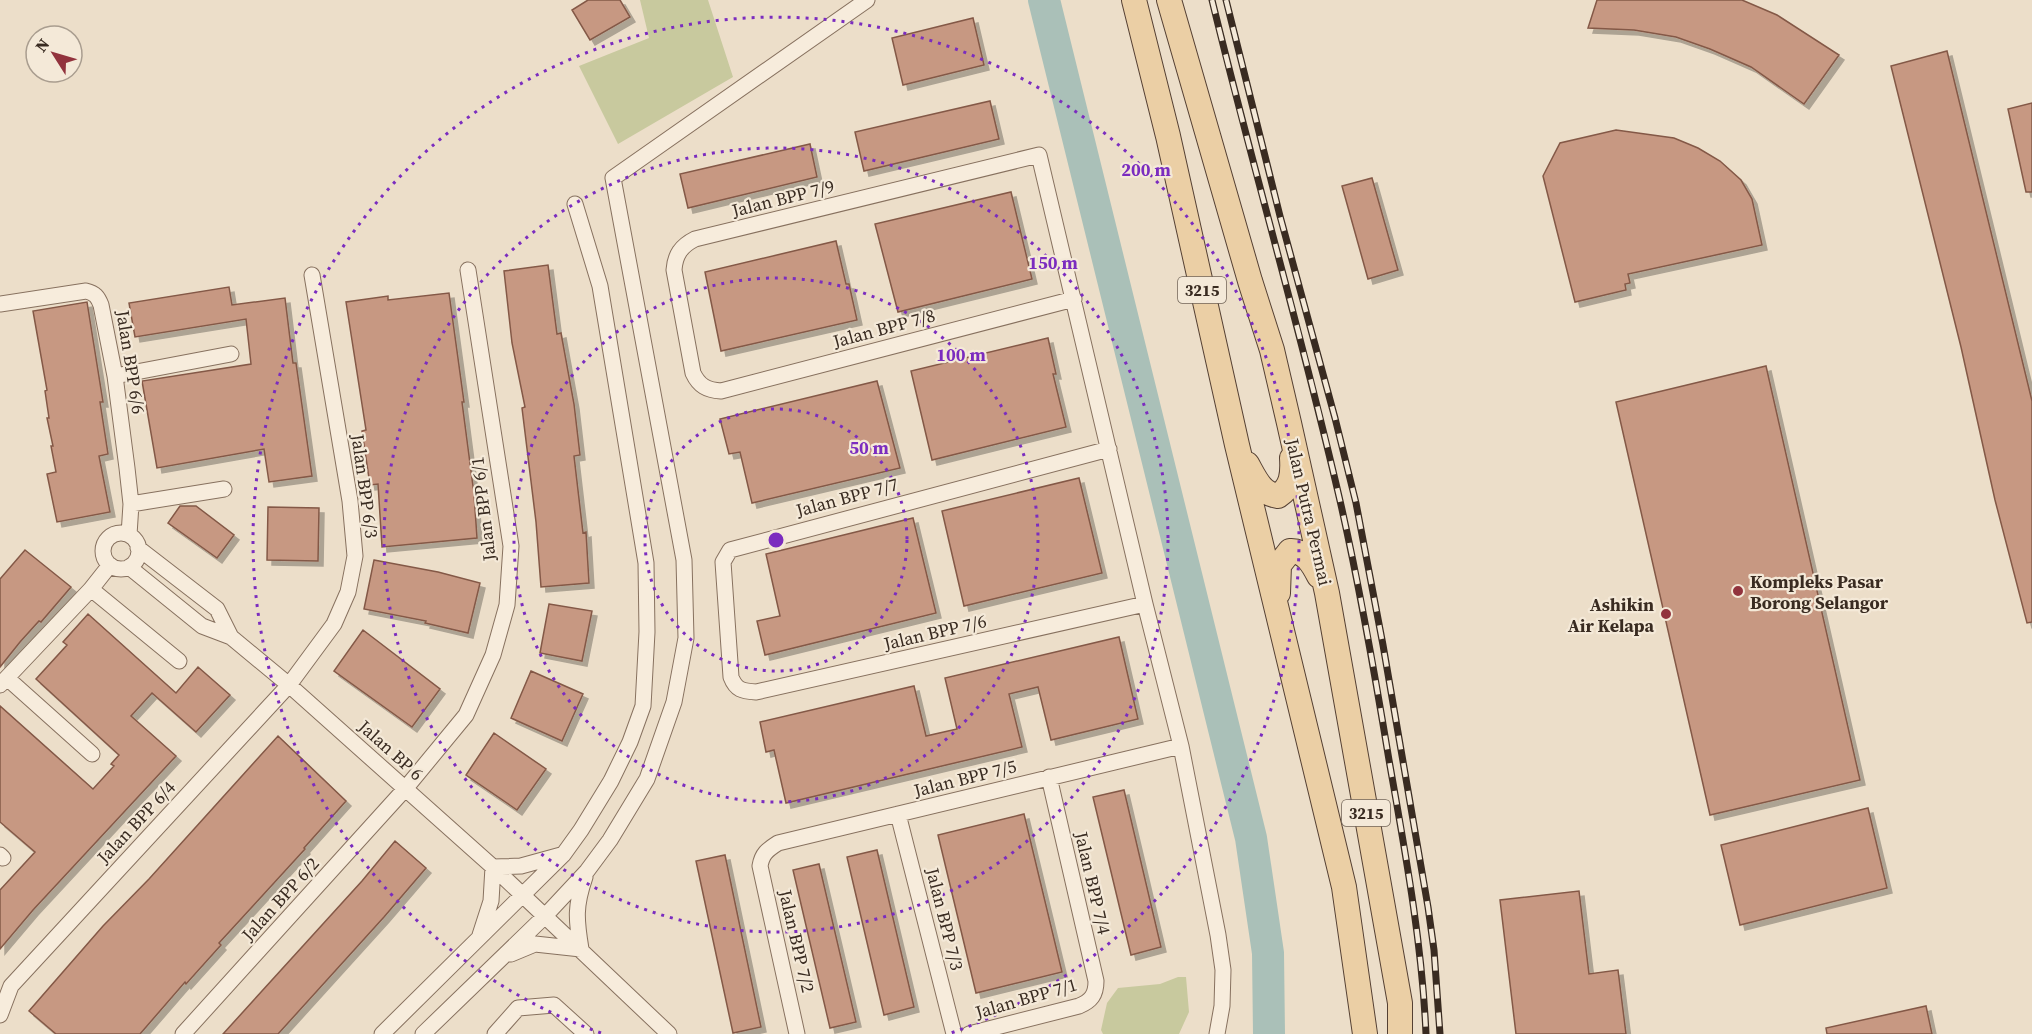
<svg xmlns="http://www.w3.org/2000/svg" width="2032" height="1034" font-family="'Source Serif 4',serif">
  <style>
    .green { fill: #c8c99e }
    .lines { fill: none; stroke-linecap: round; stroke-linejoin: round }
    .river { stroke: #aac0b8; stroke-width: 32 }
    .building { fill: #c79882; stroke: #845947; stroke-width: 1.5; filter: url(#shadow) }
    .street-casing { stroke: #87715f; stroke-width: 17 }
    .primary-casing { stroke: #554033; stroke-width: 26 }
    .street { stroke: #f7ecdc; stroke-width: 15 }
    .primary { stroke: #ebcfa5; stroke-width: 24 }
    .rail-casing { stroke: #392b21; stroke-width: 7 }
    .rail { stroke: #f4e9d8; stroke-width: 4.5; stroke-dasharray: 14; stroke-linecap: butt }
    .ring { fill: none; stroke: #7b2cbf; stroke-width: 3; stroke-dasharray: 3 6 }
    .poi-dot { fill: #92333d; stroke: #f4e9d8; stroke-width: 2 }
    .labels { text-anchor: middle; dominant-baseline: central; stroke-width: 4.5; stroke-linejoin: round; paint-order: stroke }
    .shield { fill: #f4e9d8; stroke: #716458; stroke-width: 1.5 }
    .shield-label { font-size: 16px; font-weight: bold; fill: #392b21 }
    .street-label { font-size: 18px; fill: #392b21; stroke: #f4e9d8 }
    .poi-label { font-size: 18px; font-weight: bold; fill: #392b21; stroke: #f4e9d8; text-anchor: start }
    .centre { fill: #7b2cbf; stroke: #f4e9d8; stroke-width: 3 }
    .ring-label { font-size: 18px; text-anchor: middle; font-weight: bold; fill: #7b2cbf; stroke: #f4e9d8; stroke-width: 4.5; stroke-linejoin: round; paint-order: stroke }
  </style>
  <defs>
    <filter id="shadow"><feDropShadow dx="5" dy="5" stdDeviation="0" flood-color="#0004"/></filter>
  </defs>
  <rect width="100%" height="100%" fill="#ecdec9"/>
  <path class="green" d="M 640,0 L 708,0 L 733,77 L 618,144 L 579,66 L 649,38 Z
    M 1178,977 L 1186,977 L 1189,1012 L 1179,1034 L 1103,1034 L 1101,1030 L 1107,1003 L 1118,988 L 1160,984 Z"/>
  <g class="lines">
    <path class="river" d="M 1044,0 L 1251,838 L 1268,953 L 1269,1034"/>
  </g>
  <path class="building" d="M 588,0 L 620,0 L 630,17 L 590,40 L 572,10 Z
    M 1597,0 L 1742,0 L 1777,15 L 1839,55 L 1804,104 L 1751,67 L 1710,49 L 1676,37 L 1634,30 L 1588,28 Z
    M 973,18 L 984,65 L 903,85 L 892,38 Z
    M 1947,51 L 2032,401 L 2032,622 L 2027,623 L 1995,500 L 1961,347 L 1891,66 Z
    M 990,101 L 999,139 L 864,171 L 855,132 Z
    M 2032,103 L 2032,192 L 2026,192 L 2008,109 Z
    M 1616,130 L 1674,138 L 1698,148 L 1720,161 L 1741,180 L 1752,199 L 1762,245 L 1628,274 L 1630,283 L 1625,284 L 1626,290 L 1575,302 L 1543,176 L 1560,143 Z
    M 810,144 L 817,177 L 688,208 L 680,174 Z
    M 1372,178 L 1398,270 L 1368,279 L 1342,186 Z
    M 1011,192 L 1032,279 L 898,312 L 875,224 Z
    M 836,241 L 846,284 L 849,284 L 857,320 L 721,351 L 705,272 Z
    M 548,265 L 557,334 L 561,333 L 574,404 L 580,455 L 574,456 L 583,533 L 586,532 L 589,583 L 541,587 L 536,522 L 522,408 L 525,407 L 512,343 L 504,271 Z
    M 229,287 L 232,305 L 285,298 L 293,363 L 296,363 L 312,476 L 269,482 L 264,449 L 157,468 L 142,381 L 251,364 L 246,319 L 135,337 L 129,303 Z
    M 449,293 L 464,402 L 462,402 L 474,494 L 477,538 L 382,547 L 378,484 L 370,485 L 362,431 L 366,430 L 346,302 L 388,296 L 388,300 Z
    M 87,302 L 103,402 L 100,402 L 108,454 L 99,456 L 110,512 L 57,522 L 47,474 L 56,472 L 51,446 L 53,446 L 47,418 L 49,418 L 45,391 L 47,390 L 33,311 Z
    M 1048,338 L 1056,374 L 1053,374 L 1066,427 L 932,460 L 911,371 Z
    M 1766,366 L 1860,780 L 1710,815 L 1616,402 Z
    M 877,381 L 900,468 L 752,503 L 740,452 L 729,454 L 720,419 Z
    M 1079,478 L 1102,573 L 964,606 L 942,511 Z
    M 180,506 L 196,506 L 234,535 L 217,558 L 168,523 Z
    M 268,507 L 319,508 L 318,561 L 267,560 Z
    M 913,518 L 936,613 L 765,655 L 757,621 L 780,616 L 766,554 Z
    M 25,550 L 71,587 L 41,622 L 39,621 L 20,642 L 0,667 L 0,579 Z
    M 374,560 L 438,572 L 480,583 L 468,633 L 425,623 L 426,621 L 364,609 Z
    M 549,604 L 592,611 L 582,661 L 540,653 Z
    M 88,614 L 176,693 L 198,667 L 230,695 L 196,732 L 152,693 L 131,716 L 176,756 L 33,910 L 0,949 L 0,890 L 35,852 L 0,822 L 0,706 L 93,789 L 114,766 L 111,764 L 119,755 L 36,679 L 67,645 L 63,642 Z
    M 363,630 L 440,689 L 412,727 L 334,671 Z
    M 1119,637 L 1138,719 L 1051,740 L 1038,687 L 1009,694 L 1022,747 L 786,803 L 774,750 L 766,752 L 760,722 L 914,686 L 926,736 L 957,729 L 945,678 Z
    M 531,671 L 583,694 L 562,741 L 511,718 Z
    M 494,733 L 546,769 L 517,810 L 466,775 Z
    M 278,736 L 346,801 L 304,848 L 305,849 L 219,943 L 221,945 L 186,984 L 185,982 L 140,1034 L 56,1034 L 29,1011 L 103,926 L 149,879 Z
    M 1124,790 L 1161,947 L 1131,955 L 1093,797 Z
    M 1868,808 L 1887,888 L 1740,925 L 1721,845 Z
    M 1024,814 L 1062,972 L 976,993 L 938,835 Z
    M 395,841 L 426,868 L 384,917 L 278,1034 L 223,1034 L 362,881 Z
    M 877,850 L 914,1007 L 884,1015 L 847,857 Z
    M 725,855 L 761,1027 L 733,1033 L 696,861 Z
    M 819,864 L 856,1022 L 830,1028 L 793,870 Z
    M 1579,891 L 1589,974 L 1618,970 L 1626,1034 L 1516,1034 L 1500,900 Z
    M 1926,1006 L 1932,1034 L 1827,1034 L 1826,1028 Z"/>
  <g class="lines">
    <g class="street-casing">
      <path id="street" d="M 1074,299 L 721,391 C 707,390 699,386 693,373 L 674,270 C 675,255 681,246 695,239 L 1039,155 L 1145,604 L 1181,746 L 1218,935 L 1223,970 L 1222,1006 L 1217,1034
        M 0,304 L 86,291 C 95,293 98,297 101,305 L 115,376 L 127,468 L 131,504 L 129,535
        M 115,376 L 231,354
        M 1109,449 L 730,550 L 723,562 L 731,677 C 736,690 742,691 756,692 L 1145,604
        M 131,504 L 224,489
        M103 551a18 18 0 1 1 36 0a18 18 0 1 1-36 0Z
        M 138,548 L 217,609 L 231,637
        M 129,567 L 202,626 L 231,637 L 289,685 L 493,867 L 669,1034
        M 91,589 L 179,661
        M 7,678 L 92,754
        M 0,685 L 91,589 L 110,565
        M 898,814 L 954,1034
        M 0,855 L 3,858
        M 493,867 L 521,866 L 561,855
        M 480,935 L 491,901 L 493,867
        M 581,949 C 576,919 575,906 585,877
        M 511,954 L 535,944 L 581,949
        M 0,1015 L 11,986 L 289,685 L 334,624 L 348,592 L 355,556 L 350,501 L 312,275
        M 183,1034 L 405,789 L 466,715 L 493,655 L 507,605 L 511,546 L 468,270
        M 382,1034 L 563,855 L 581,830 L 611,781 L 630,742 L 643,706 L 647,632 L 646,563 L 600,286 L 575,204
        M 423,1034 L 545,916 L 587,871 L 610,840 L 647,779 L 674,702 L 686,638 L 684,560 L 613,178 L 867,0
        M 495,1034 L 518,1008 L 554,1005 L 586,1034
        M 797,1034 L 760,866 C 762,854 767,850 778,843 L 1181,746
        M 969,1034 L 1079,1006 C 1091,1001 1096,995 1096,981 L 1049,777"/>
    </g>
    <g class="primary-casing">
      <path id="primary" d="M 1134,0 L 1168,136 L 1237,445 L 1344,887 L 1365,1034
        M 1169,0 L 1250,281 L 1272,350 L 1289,423 L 1327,593 L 1400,1003 L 1400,1034
        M 1247,464 C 1255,478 1261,494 1278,496 C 1292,487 1293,474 1292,458
        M 1278,593 L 1279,565 L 1290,551 C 1305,550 1313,564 1319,576"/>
    </g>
    <use href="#street" class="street"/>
    <use href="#primary" class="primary"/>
    <g class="rail-casing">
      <path id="rail" d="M 1212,0 C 1253,169 1302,335 1341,505 C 1360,589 1375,675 1389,760 C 1405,851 1422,942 1426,1034
        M 1226,0 L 1280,216 L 1335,418 L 1356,503 L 1383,645 L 1428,907 L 1434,950 L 1440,1034"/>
    </g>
    <use href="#rail" class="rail"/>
  </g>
  <g class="ring">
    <circle cx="776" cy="540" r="131"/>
    <circle cx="776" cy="540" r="262"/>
    <circle cx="776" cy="540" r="392"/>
    <path d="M601 1033A523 523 0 1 1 951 1033"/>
  </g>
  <g class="poi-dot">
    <circle cx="1738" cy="591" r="6"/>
    <circle cx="1666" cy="614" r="6"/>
  </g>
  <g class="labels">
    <g class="shield">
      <rect x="1178" y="277" width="48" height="26" rx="4.5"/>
      <rect x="1342" y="800" width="48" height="26" rx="4.5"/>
    </g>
    <g class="shield-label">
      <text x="1202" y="290">3215</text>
      <text x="1366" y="813">3215</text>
    </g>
    <g class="street-label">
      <text transform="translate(783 198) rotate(-14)">Jalan BPP 7/9</text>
      <text transform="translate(884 328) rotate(-15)">Jalan BPP 7/8</text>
      <text transform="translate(131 362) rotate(81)">Jalan BPP 6/6</text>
      <text transform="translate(365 486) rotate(82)">Jalan BPP 6/3</text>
      <text transform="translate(847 497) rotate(-15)">Jalan BPP 7/7</text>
      <text transform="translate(483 509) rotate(-97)">Jalan BPP 6/1</text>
      <text transform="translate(1309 512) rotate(77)">Jalan Putra Permai</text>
      <text transform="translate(935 632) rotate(-13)">Jalan BPP 7/6</text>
      <text transform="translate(391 750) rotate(42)">Jalan BP 6</text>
      <text transform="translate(965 778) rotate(-14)">Jalan BPP 7/5</text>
      <text transform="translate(136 822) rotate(-47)">Jalan BPP 6/4</text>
      <text transform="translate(1093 883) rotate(77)">Jalan BPP 7/4</text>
      <text transform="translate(280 899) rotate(-48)">Jalan BPP 6/2</text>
      <text transform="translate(945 919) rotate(76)">Jalan BPP 7/3</text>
      <text transform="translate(797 941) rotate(77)">Jalan BPP 7/2</text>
      <text transform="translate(1026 998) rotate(-16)">Jalan BPP 7/1</text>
    </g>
    <g class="poi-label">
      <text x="1750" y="581">Kompleks Pasar<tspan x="1750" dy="21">Borong Selangor</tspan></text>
      <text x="1654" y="604" text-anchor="end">Ashikin<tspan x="1654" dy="21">Air Kelapa</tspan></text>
    </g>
  </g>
  <circle cx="776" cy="540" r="9" class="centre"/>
  <g class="ring-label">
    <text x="1146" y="176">200 m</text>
    <text x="1053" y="269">150 m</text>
    <text x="961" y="361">100 m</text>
    <text x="869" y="454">50 m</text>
  </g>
  <g transform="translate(54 54) rotate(307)"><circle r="28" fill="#f4e9d8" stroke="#a99d8f" stroke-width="1.5"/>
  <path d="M0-4.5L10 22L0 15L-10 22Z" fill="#92333d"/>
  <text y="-9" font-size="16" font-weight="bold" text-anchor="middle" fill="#392b21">N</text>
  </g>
</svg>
